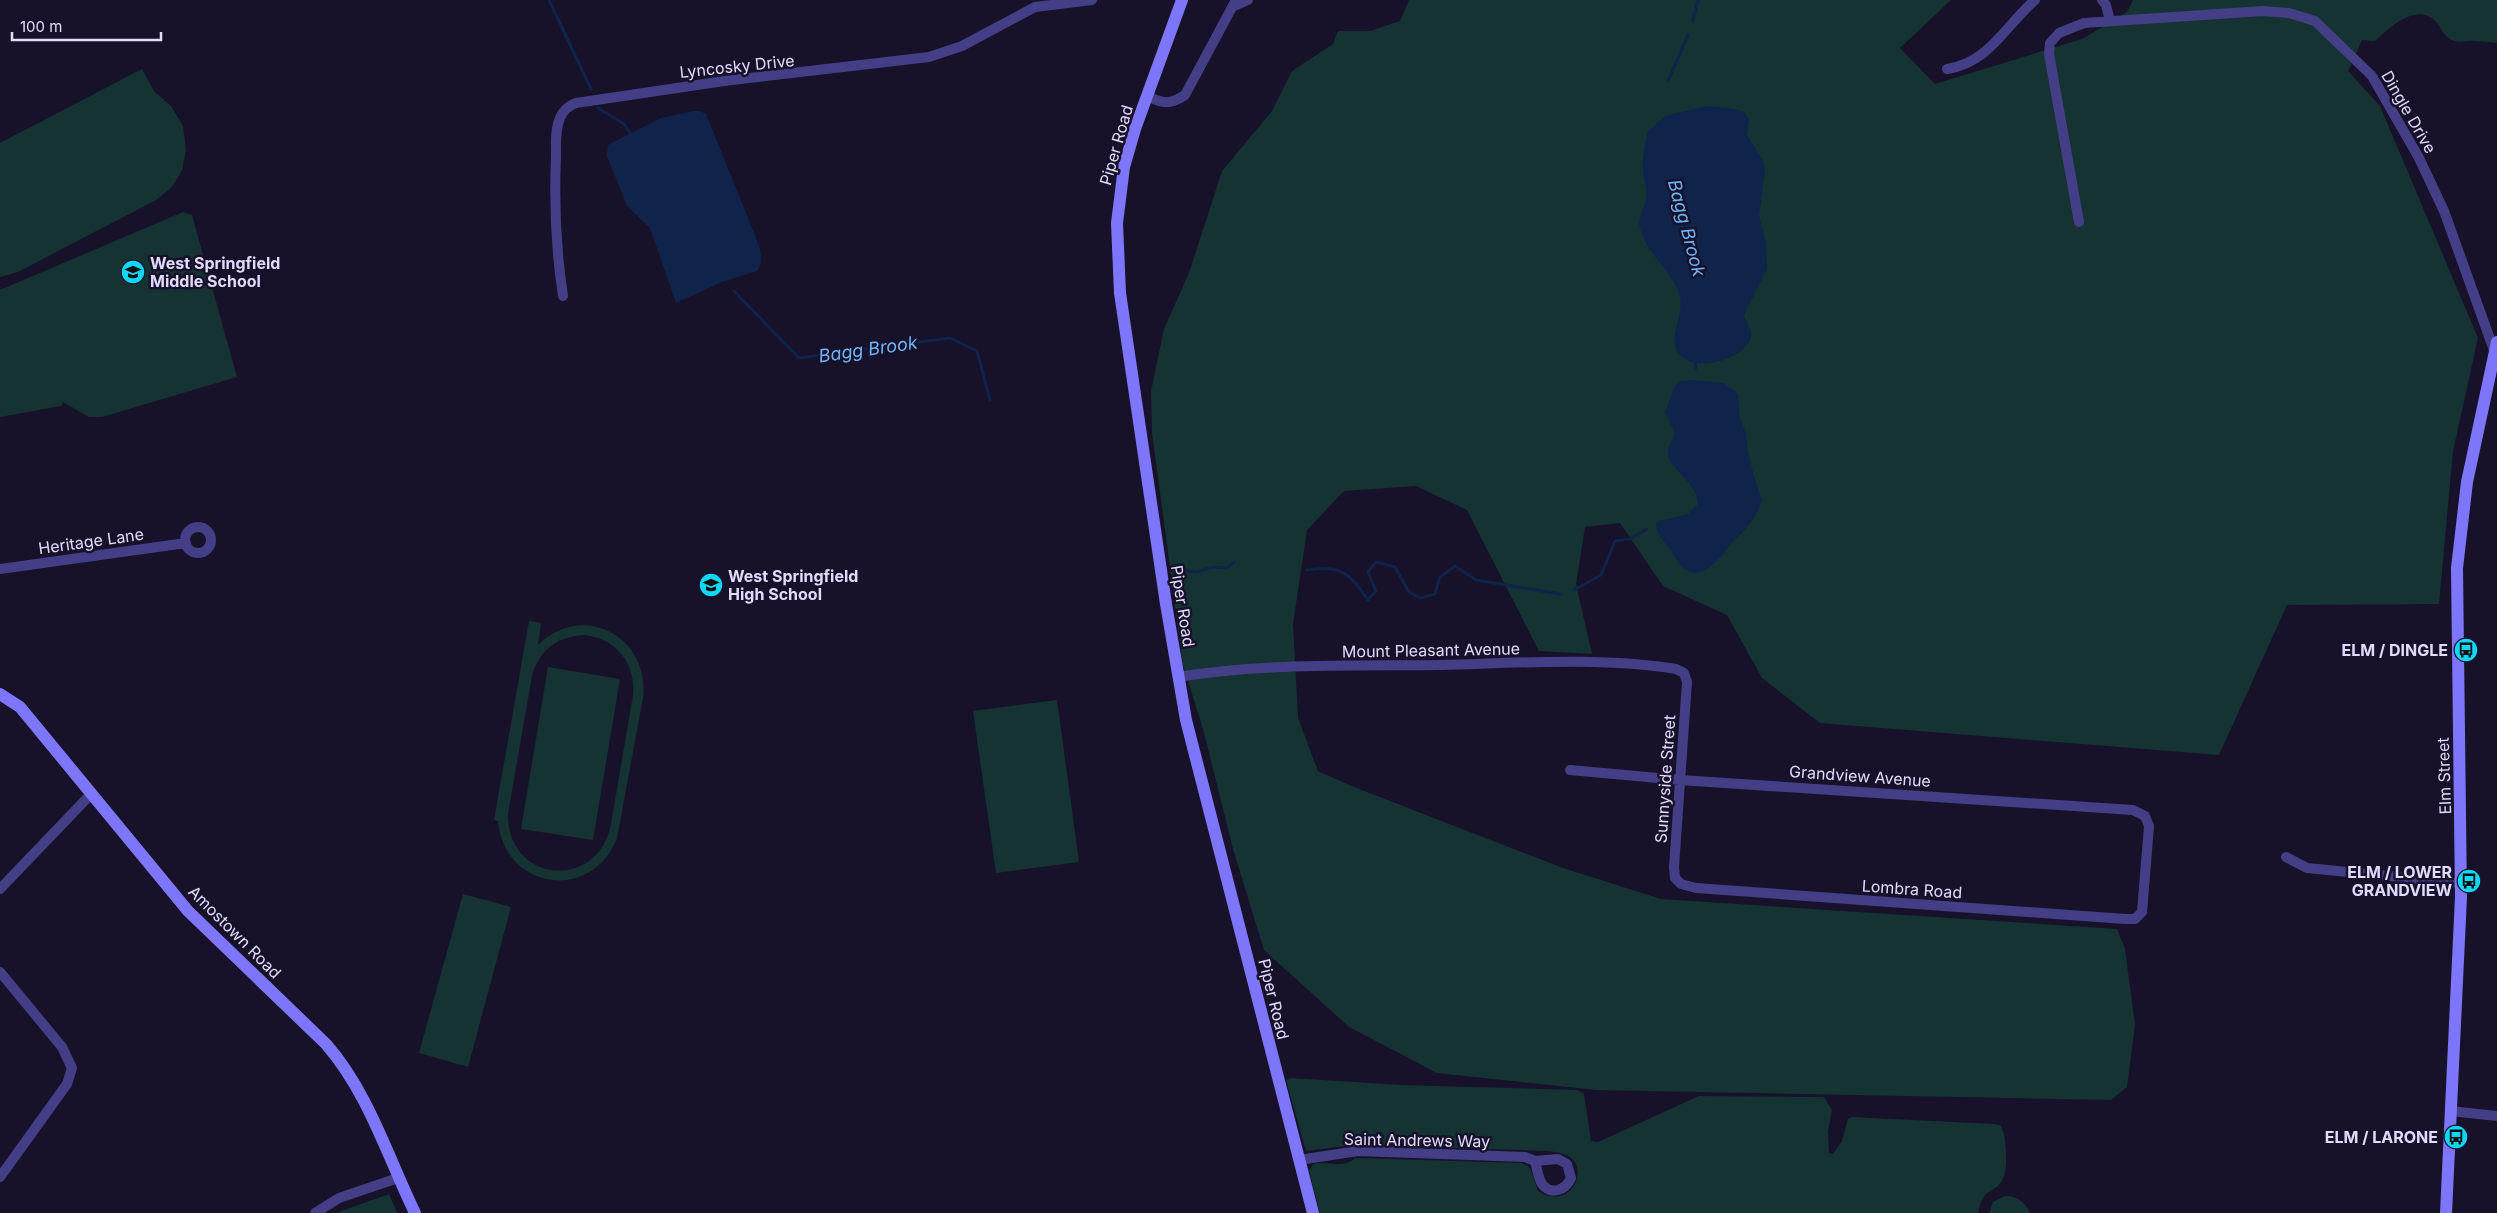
<svg xmlns="http://www.w3.org/2000/svg" width="2497" height="1213" font-family="Inter,sans-serif">
  <style>
    .green { fill: #153333; fill-rule: evenodd }
    .water { fill: #0f234b }
    .lines { fill: none; stroke-linecap: round; stroke-linejoin: round }
    .stream { stroke: #0f234b; stroke-width: 3 }
    .street { stroke: #443e87; stroke-width: 10 }
    .secondary { stroke: #7e76fa; stroke-width: 12 }
    .labels { text-anchor: middle; dominant-baseline: central; stroke-width: 5; stroke-linejoin: round; paint-order: stroke }
    .street-label { font-size: 16px; fill: #e1dbfe; stroke: #171229 }
    .poi-label { font-size: 16px; font-weight: bold; fill: #e1dbfe; stroke: #171229; text-anchor: end }
    .water-label { font-size: 18px; font-style: italic; fill: #6db3fa; stroke: #171229 }
  </style>
  <rect width="100%" height="100%" fill="#171229"/>
  <path class="green" d="M 1409,0 L 1951,0 L 1900,48 L 1935,84 L 2082,39 L 2127,12 L 2133,0 L 2497,0 L 2497,43 C 2489,42 2482,41 2474,41 C 2468,40 2461,43 2455,41 C 2444,38 2443,31 2437,23 C 2418,0 2389,28 2375,41 L 2362,40 L 2348,71 L 2380,106 L 2478,338 L 2453,451 L 2439,604 L 2287,605 L 2219,755 L 1820,723 L 1762,678 L 1727,615 L 1663,586 L 1620,523 L 1585,527 L 1576,584 L 1592,654 L 1539,651 L 1467,510 L 1416,486 L 1344,491 L 1307,530 L 1293,624 L 1298,718 L 1318,771 L 1349,785 L 1563,868 L 1661,899 L 2117,929 L 2125,949 L 2135,1025 L 2127,1087 L 2111,1100 L 1596,1090 L 1437,1073 L 1349,1027 L 1264,950 L 1233,849 L 1203,729 L 1183,665 L 1152,433 L 1151,391 L 1164,329 L 1189,273 L 1222,171 L 1272,111 L 1292,71 L 1333,44 L 1338,31 L 1370,31 L 1400,21 Z
    M 142,69 L 154,91 L 171,106 L 183,126 L 186,150 L 182,170 L 177,179 L 171,188 L 156,200 L 18,272 L 0,277 L 0,143 Z
    M 183,212 L 192,215 L 237,377 L 102,417 L 89,417 L 63,402 L 61,406 L 0,417 L 0,290 Z
    M 529,621 L 541,623 L 538,645 C 583,601 650,636 643,698 L 617,838 C 592,903 504,890 498,821 L 494,820 ZM 585,635 C 616,639 636,663 633,695 L 611,824 C 598,892 507,883 508,814 L 532,676 C 539,650 558,636 585,635 Z
    M 548,667 L 620,679 L 593,840 L 521,829 Z
    M 1057,700 L 1079,862 L 996,873 L 973,711 Z
    M 463,894 L 511,907 L 468,1067 L 419,1053 Z
    M 1291,1078 L 1401,1085 L 1577,1090 L 1584,1094 L 1591,1141 L 1598,1142 L 1699,1096 L 1824,1097 L 1832,1110 L 1828,1131 L 1829,1153 L 1833,1154 L 1842,1141 L 1848,1119 L 1852,1117 L 1993,1124 L 2000,1125 C 2007,1133 2008,1169 2003,1179 C 1996,1194 1983,1185 1978,1213 L 1320,1213 L 1309,1171 L 1313,1164 C 1328,1160 1342,1170 1355,1158 L 1522,1163 L 1530,1168 L 1538,1191 C 1572,1213 1594,1163 1563,1154 C 1558,1152 1553,1152 1548,1151 L 1353,1145 L 1306,1151 L 1286,1080 Z
    M 389,1194 L 397,1213 L 336,1213 Z
    M 2005,1196 C 2018,1196 2025,1202 2030,1213 L 1989,1213 L 1993,1202 Z"/>
  <path class="water" d="M 1707,106 L 1736,109 L 1744,112 L 1749,119 L 1747,135 L 1763,160 L 1765,171 L 1759,215 L 1766,244 L 1767,269 L 1744,315 C 1746,323 1754,332 1750,340 C 1740,360 1700,371 1682,357 C 1664,343 1685,316 1680,296 C 1673,271 1646,254 1640,228 C 1637,216 1645,209 1646,199 C 1648,190 1644,181 1643,172 C 1642,159 1645,144 1648,131 L 1666,116 Z
    M 693,111 L 700,111 L 706,114 L 759,245 C 761,254 763,264 757,271 L 722,282 L 676,303 L 650,228 L 627,206 L 607,156 L 608,145 L 661,118 Z
    M 1691,380 L 1724,383 L 1738,394 L 1739,414 L 1746,434 L 1747,447 L 1754,477 L 1762,500 C 1756,521 1746,528 1732,543 C 1721,556 1703,584 1683,568 C 1678,564 1675,557 1672,552 C 1666,543 1657,536 1656,525 L 1659,521 L 1688,514 L 1698,504 C 1697,481 1668,469 1668,452 C 1668,445 1674,439 1675,433 L 1665,413 L 1675,386 L 1679,381 Z"/>
  <g class="lines">
    <path class="stream" d="M 549,0 L 591,89
      M 1693,20 L 1698,0
      M 1668,81 L 1688,35
      M 598,108 L 624,124 L 632,136
      M 734,291 L 799,358 L 950,338 L 977,351 L 990,400
      M 1695,370 L 1696,358
      M 1176,570 L 1197,572 L 1213,567 L 1227,568 L 1234,562
      M 1307,570 C 1341,564 1349,573 1368,600 L 1376,591 L 1368,572 L 1376,562 L 1395,567 L 1409,592 L 1420,598 L 1435,594 L 1440,577 L 1455,566 L 1476,580 L 1561,594
      M 1574,590 L 1601,575 L 1615,541 L 1630,539 L 1647,529"/>
    <path class="street" d="M 2102,0 L 2106,5 L 2110,21
      M 1232,7 L 1248,0
      M 1947,69 C 1990,62 2004,27 2035,0
      M 1147,96 C 1163,104 1170,105 1185,95 L 1236,0
      M 2079,222 L 2049,54 L 2050,43 L 2059,33 L 2084,23 L 2263,11 L 2289,13 L 2315,21 L 2372,76 L 2419,158 L 2444,211 L 2495,353
      M 563,296 C 556,250 554,203 556,157 C 556,144 555,130 560,118 C 563,110 568,106 576,103 L 724,81 L 929,57 L 962,46 L 1035,7 L 1092,0
      M185 540a13 13 0 1 1 26 0a13 13 0 1 1-26 0Z
      M 0,569 L 186,543
      M 1178,677 C 1264,663 1354,666 1442,665 C 1517,663 1601,657 1676,669 L 1684,673 L 1687,682 L 1674,867 L 1675,878 L 1681,884 L 1696,888 L 2125,919 L 2135,919 L 2142,912 L 2149,826 L 2145,816 L 2133,810 L 1680,780 L 1570,770
      M 2286,857 L 2307,868 L 2461,883
      M 0,889 L 92,793
      M 0,972 L 62,1047 L 72,1068 L 67,1084 L 0,1177
      M 2450,1111 L 2497,1116
      M 1558,1159 L 1567,1164 L 1571,1178 C 1566,1190 1551,1196 1542,1184 C 1538,1178 1537,1168 1535,1161 Z
      M 1299,1160 L 1358,1151 L 1525,1157 L 1535,1161
      M 315,1213 L 339,1198 L 398,1178"/>
    <path class="secondary" d="M 1182,0 L 1135,129 L 1124,167 L 1117,223 L 1120,293 L 1166,604 L 1186,720 L 1313,1213
      M 0,694 L 20,707 L 188,911 L 326,1044 C 368,1092 387,1155 415,1213
      M 2446,1213 L 2461,897 L 2457,568 L 2467,482 L 2497,342"/>
  </g>
  <defs>
    <g id="school-disc" transform="scale(1.25)"><circle r="9.5" fill="#0fd7f6" stroke="#171229"/><path d="M0-5L7-2L0 1L-7-2ZM-4 1L0 2.5L4 1V4Q0 6-4 4Z" fill="#111"/></g>
    <g id="bus-disc" transform="scale(1.25)"><circle r="9.5" fill="#0fd7f6" stroke="#171229"/><path d="M-5-6H5V4H4V6H2V4H-2V6H-4V4H-5ZM-3.5-4V0h7V-4ZM-3.5 1.2v1.5H-2V1.2ZM2 1.2v1.5H3.5V1.2Z" fill="#111"/></g>
  </defs>
  <g fill-rule="evenodd">
    <use href="#school-disc" x="133" y="272"/>
    <use href="#school-disc" x="711" y="585"/>
    <use href="#bus-disc" x="2466" y="650"/>
    <use href="#bus-disc" x="2469" y="881"/>
    <use href="#bus-disc" x="2456" y="1137"/>
  </g>
  <g class="labels">
    <g class="street-label">
      <text transform="translate(737 66) rotate(-6)">Lyncosky Drive</text>
      <text transform="translate(2409 112) rotate(60)">Dingle Drive</text>
      <text transform="translate(1116 145) rotate(-74)">Piper Road</text>
      <text transform="translate(91 541) rotate(-8)">Heritage Lane</text>
      <text transform="translate(1183 606) rotate(81)">Piper Road</text>
      <text transform="translate(1431 650) rotate(-1)">Mount Pleasant Avenue</text>
      <text transform="translate(1860 776) rotate(4)">Grandview Avenue</text>
      <text transform="translate(2444 776) rotate(-92)">Elm Street</text>
      <text transform="translate(1665 779) rotate(-86)">Sunnyside Street</text>
      <text transform="translate(1912 889) rotate(4)">Lombra Road</text>
      <text transform="translate(235 932) rotate(45)">Amostown Road</text>
      <text transform="translate(1274 999) rotate(76)">Piper Road</text>
      <text transform="translate(1417 1140) rotate(1)">Saint Andrews Way</text>
    </g>
    <g class="poi-label">
      <text x="150" y="263" text-anchor="start">West Springfield<tspan x="150" dy="18">Middle School</tspan></text>
      <text x="728" y="576" text-anchor="start">West Springfield<tspan x="728" dy="18">High School</tspan></text>
      <text x="2448" y="650">ELM / DINGLE</text>
      <text x="2452" y="872">ELM / LOWER<tspan x="2452" dy="18">GRANDVIEW</tspan></text>
      <text x="2438" y="1137">ELM / LARONE</text>
    </g>
    <g class="water-label">
      <text transform="translate(1687 228) rotate(75)">Bagg Brook</text>
      <text transform="translate(868 349) rotate(-8)">Bagg Brook</text>
    </g>
  </g>
  <path d="M12 32v8h149v-8" fill="none" stroke="#e1dbfe" stroke-width="2.5"/>
  <text x="20" y="32" font-size="15" fill="#e1dbfe" stroke="#171229" stroke-width="4" paint-order="stroke">100 m</text>
</svg>
